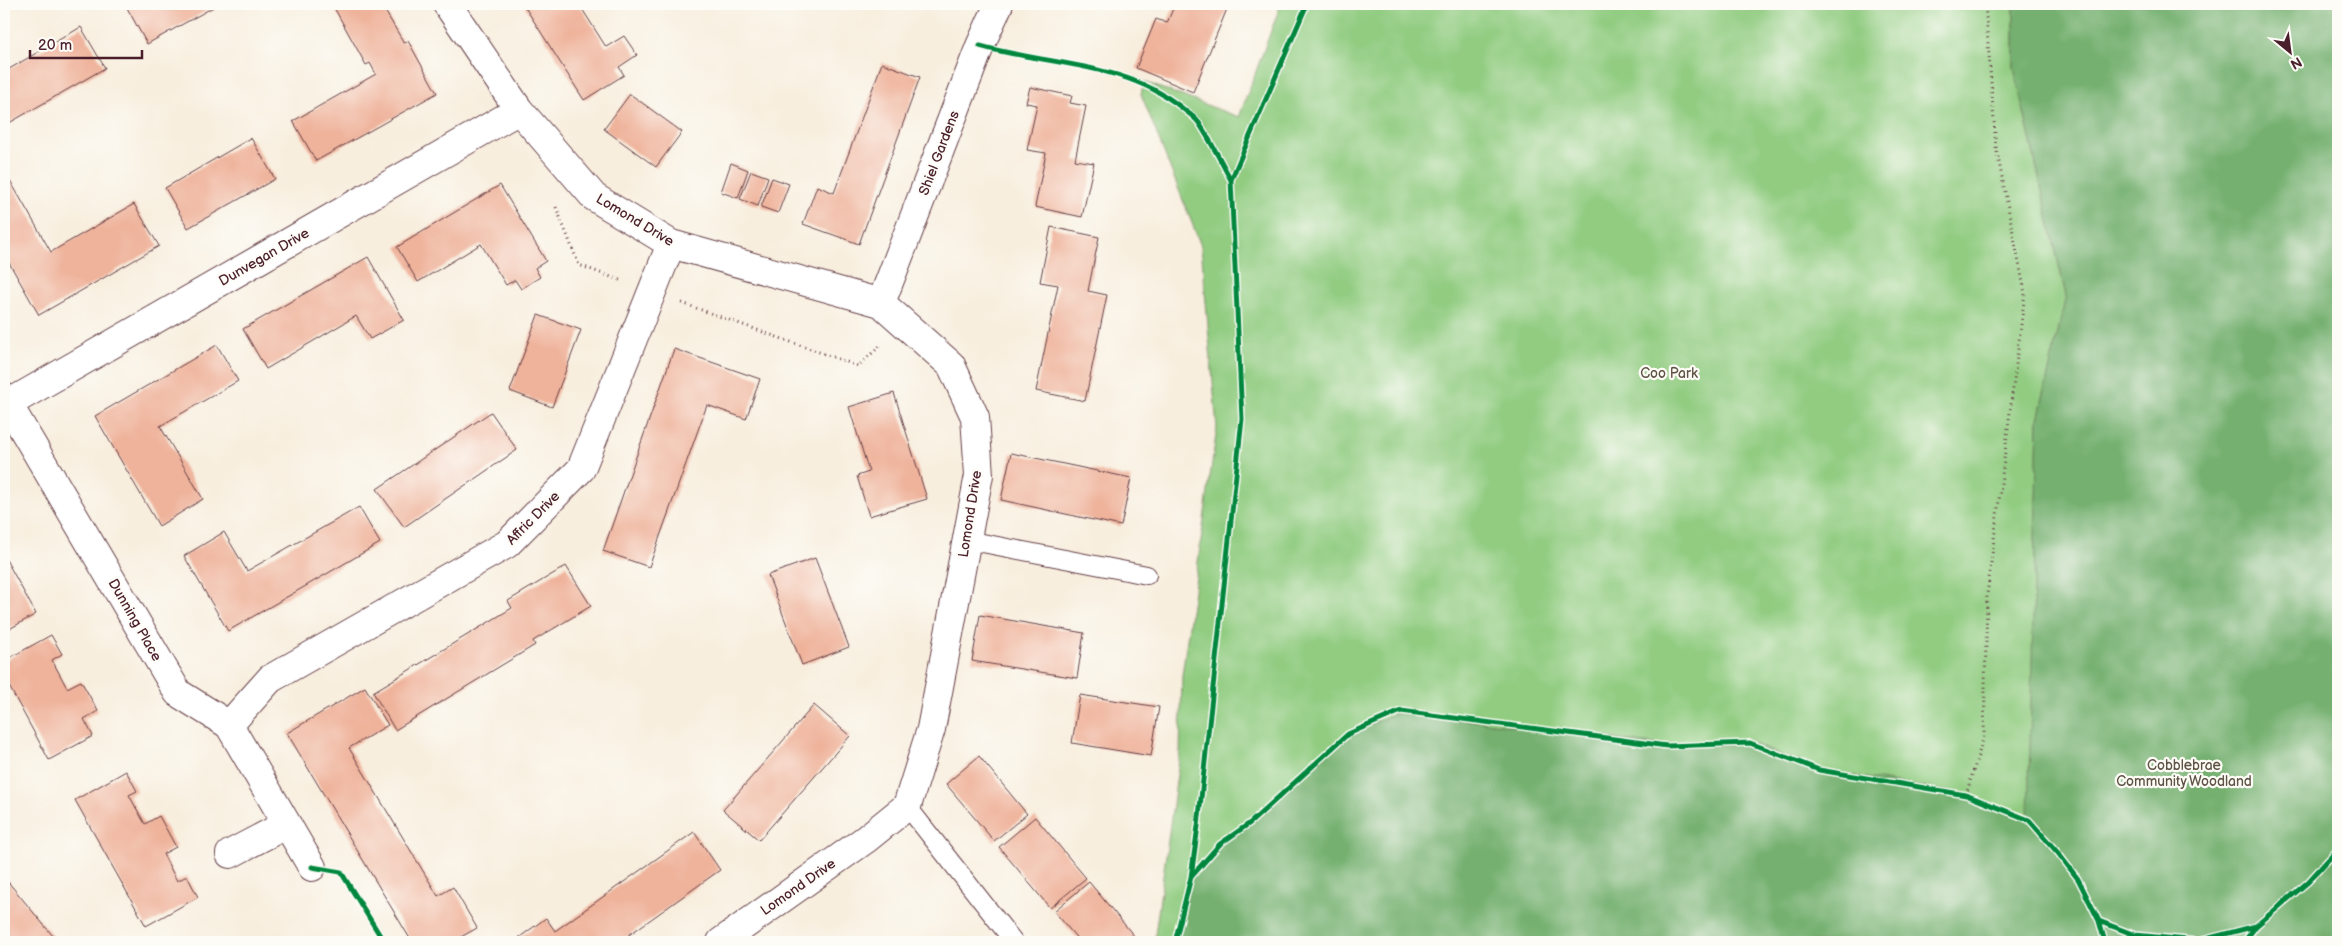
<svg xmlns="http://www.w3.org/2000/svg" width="2342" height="946" font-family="'Balsamiq Sans',sans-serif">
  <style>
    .green { fill: #91cc81; stroke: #6e7656 }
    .forest { fill: #74b06f; stroke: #5f684d }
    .building { fill: #efb39b }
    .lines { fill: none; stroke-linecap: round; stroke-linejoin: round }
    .service-casing { stroke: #643e46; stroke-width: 20 }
    .minor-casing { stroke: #643e46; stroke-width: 30 }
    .path { stroke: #643e46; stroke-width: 3; stroke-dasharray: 1 4; stroke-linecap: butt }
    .service { stroke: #fff; stroke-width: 18 }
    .minor { stroke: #fff; stroke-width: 28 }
    .cycleway-casing { stroke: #fdfcf7; stroke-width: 8 }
    .cycleway { stroke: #00873e; stroke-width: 5 }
    .labels { text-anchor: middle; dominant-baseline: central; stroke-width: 4.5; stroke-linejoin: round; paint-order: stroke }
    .street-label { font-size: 14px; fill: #4a1f2b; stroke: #fdfcf7 }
    .park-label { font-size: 14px; fill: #5f5345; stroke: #fdfcf7 }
  </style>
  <rect width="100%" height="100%" fill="#fdfcf7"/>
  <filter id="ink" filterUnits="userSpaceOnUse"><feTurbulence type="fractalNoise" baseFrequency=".02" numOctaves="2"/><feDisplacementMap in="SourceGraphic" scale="10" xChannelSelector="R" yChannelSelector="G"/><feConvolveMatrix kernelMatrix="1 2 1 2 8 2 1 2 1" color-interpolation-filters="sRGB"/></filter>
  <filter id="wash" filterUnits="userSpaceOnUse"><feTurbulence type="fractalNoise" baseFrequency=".0096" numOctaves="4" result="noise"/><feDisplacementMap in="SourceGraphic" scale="20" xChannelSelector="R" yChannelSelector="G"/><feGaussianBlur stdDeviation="1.12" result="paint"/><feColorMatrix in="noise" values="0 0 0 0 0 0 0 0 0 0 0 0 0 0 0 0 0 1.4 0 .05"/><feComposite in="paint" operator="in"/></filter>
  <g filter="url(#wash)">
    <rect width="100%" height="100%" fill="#f8eede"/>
    <path class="green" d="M 1281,4 L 2014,4 L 2014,68 L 2066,296 L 2038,420 L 2029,820 L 1966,795 L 1819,770 L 1750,743 L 1667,746 L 1401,711 L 1348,734 L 1250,823 L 1220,844 L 1191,877 L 1175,942 L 1154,942 L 1180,753 L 1182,675 L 1217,428 L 1201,246 L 1141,94 L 1144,82 L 1239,117 Z"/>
    <path class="forest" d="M 2014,4 L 2338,4 L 2338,942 L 1175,942 L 1191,877 L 1220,844 L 1250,823 L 1348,734 L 1401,711 L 1667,746 L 1750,743 L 1819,770 L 1966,795 L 2028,819 L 2038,420 L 2066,296 L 2014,68 Z"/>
    <g id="blocks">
      <path class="building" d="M 129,4 L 219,4 L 147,44 L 126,6 Z
        M 332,4 L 381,4 L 404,43 L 408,41 L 437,93 L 316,161 L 293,121 L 376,74 L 370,63 L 366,65 Z
        M 523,4 L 579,4 L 606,47 L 624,36 L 637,55 L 619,67 L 624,75 L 584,100 Z
        M 1175,4 L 1229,4 L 1193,92 L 1136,68 L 1156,19 L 1167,23 Z
        M 81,27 L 105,68 L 4,126 L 4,72 Z
        M 882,63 L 920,77 L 859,244 L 803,224 L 817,186 L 834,193 Z
        M 1030,87 L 1072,96 L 1070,103 L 1086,106 L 1075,160 L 1094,163 L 1082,217 L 1035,207 L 1046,153 L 1027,150 L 1037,105 L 1026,103 Z
        M 630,94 L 682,132 L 656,167 L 604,129 Z
        M 251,138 L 275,179 L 188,228 L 165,188 Z
        M 731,163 L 748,170 L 738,198 L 721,192 Z
        M 4,170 L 51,252 L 134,204 L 159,246 L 39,315 L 4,254 Z
        M 751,171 L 768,177 L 758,206 L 740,199 Z
        M 772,178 L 789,184 L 778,213 L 761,207 Z
        M 500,185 L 546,261 L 535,268 L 540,277 L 521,289 L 515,280 L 506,285 L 481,244 L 418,282 L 397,247 Z
        M 1051,227 L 1099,237 L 1088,291 L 1107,295 L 1085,401 L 1036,391 L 1058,285 L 1040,282 Z
        M 368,257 L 404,320 L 370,339 L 356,316 L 266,369 L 243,329 Z
        M 538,315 L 581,330 L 552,407 L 510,391 Z
        M 217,345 L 238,381 L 160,426 L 203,499 L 159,526 L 95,416 Z
        M 674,349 L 760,379 L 746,419 L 707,405 L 649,567 L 603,551 Z
        M 894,393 L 927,499 L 869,516 L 857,476 L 869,472 L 849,407 Z
        M 491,412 L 517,450 L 404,527 L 377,489 Z
        M 1011,453 L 1131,478 L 1121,526 L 1001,500 Z
        M 359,507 L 380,543 L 228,631 L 184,556 L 224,532 L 247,571 Z
        M 4,556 L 36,614 L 4,632 Z
        M 815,558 L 849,647 L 802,665 L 768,575 Z
        M 566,566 L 591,606 L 533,641 L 535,645 L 395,730 L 373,692 L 512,608 L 508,601 Z
        M 980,615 L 1084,633 L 1077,678 L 972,661 Z
        M 51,635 L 62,654 L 52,660 L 67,688 L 81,681 L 98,711 L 84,719 L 93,736 L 49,760 L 4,677 L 4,661 Z
        M 365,687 L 388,725 L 349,748 L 438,896 L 453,887 L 477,928 L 452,942 L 412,942 L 287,733 Z
        M 1080,695 L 1159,707 L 1151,756 L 1072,743 Z
        M 814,705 L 850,736 L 759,840 L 723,810 Z
        M 979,756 L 1027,814 L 994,841 L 946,784 Z
        M 126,771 L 137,791 L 129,795 L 145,824 L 159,816 L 176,847 L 163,854 L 177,881 L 187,876 L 198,897 L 146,926 L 75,800 Z
        M 1035,817 L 1086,878 L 1050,908 L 999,847 Z
        M 694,832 L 720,870 L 619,942 L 513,942 L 546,918 L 555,931 Z
        M 4,877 L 58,942 L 4,942 Z
        M 1089,882 L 1139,942 L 1080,942 L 1054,911 Z"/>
    </g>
  </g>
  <g filter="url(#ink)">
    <use href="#blocks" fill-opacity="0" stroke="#643e46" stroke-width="1"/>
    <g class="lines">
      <g class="service-casing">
        <path id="service" d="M 967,540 L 1147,575
          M 907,806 L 1014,942"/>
      </g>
      <g class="minor-casing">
        <path id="minor" d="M 447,4 L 519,110 L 594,197 L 671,244 L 881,303 L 951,365 L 975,417 L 979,475 L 931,729 L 907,806 L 866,839 L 721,942
          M 881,303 L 980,46 L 999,4
          M 4,397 L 178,693 L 229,725 L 312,867
          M 8,404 L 519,110
          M 229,725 L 270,679 L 507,544 L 581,469 L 671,244
          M 230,854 L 287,824"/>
      </g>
      <path class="path" d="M 556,207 L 579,265 L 622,281
        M 682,303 L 858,366 L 880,346
        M 1966,795 L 1984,736 L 1987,595 L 2025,293 L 1996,147 L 1985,4"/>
      <use href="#service" class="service"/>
      <use href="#minor" class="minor"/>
      <g class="cycleway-casing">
        <path id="cycleway" d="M 980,46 C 1046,65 1126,62 1182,108 C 1188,113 1195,117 1199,123 C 1211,141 1221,162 1231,180
          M 312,867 L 341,872 L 384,942
          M 1191,877 L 1220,844 L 1250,823 L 1348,734 L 1401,711 L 1667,746 L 1750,743 L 1819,770 L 1966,795 L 2029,820 L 2058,853 L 2078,879 L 2099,921 L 2105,942
          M 2099,921 L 2135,935 L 2198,941 L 2256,926
          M 1175,942 L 1191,877 L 1198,826 L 1242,419 L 1231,180 L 1307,4
          M 2244,942 L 2256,926 L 2308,882 L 2338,849"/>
      </g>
      <use href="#cycleway" class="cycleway"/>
    </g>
  </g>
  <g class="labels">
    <g class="street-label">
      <text transform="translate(939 153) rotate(-69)">Shiel Gardens</text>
      <text transform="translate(635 220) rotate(31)">Lomond Drive</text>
      <text transform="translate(264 257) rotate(-30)">Dunvegan Drive</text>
      <text transform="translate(970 514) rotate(-81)">Lomond Drive</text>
      <text transform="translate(533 518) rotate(-45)">Affric Drive</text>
      <text transform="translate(135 620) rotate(60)">Dunning Place</text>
      <text transform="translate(798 887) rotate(-35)">Lomond Drive</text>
    </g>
    <g class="park-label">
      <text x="1669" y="373">Coo Park</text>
      <text x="2184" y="765">Cobblebrae<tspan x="2184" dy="16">Community Woodland</tspan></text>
    </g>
  </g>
  <rect width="2342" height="946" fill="none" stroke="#fdfcf7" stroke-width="20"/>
  <g transform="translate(2290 52) rotate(151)" stroke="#fdfcf7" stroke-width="4" paint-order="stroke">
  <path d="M0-4L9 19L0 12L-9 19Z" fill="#4a1f2b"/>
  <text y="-8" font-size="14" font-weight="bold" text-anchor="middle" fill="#4a1f2b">N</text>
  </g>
  <path d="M30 50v8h112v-8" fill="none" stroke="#4a1f2b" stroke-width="2.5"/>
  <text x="38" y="50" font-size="15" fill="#4a1f2b" stroke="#fdfcf7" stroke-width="4" paint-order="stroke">20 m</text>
</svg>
